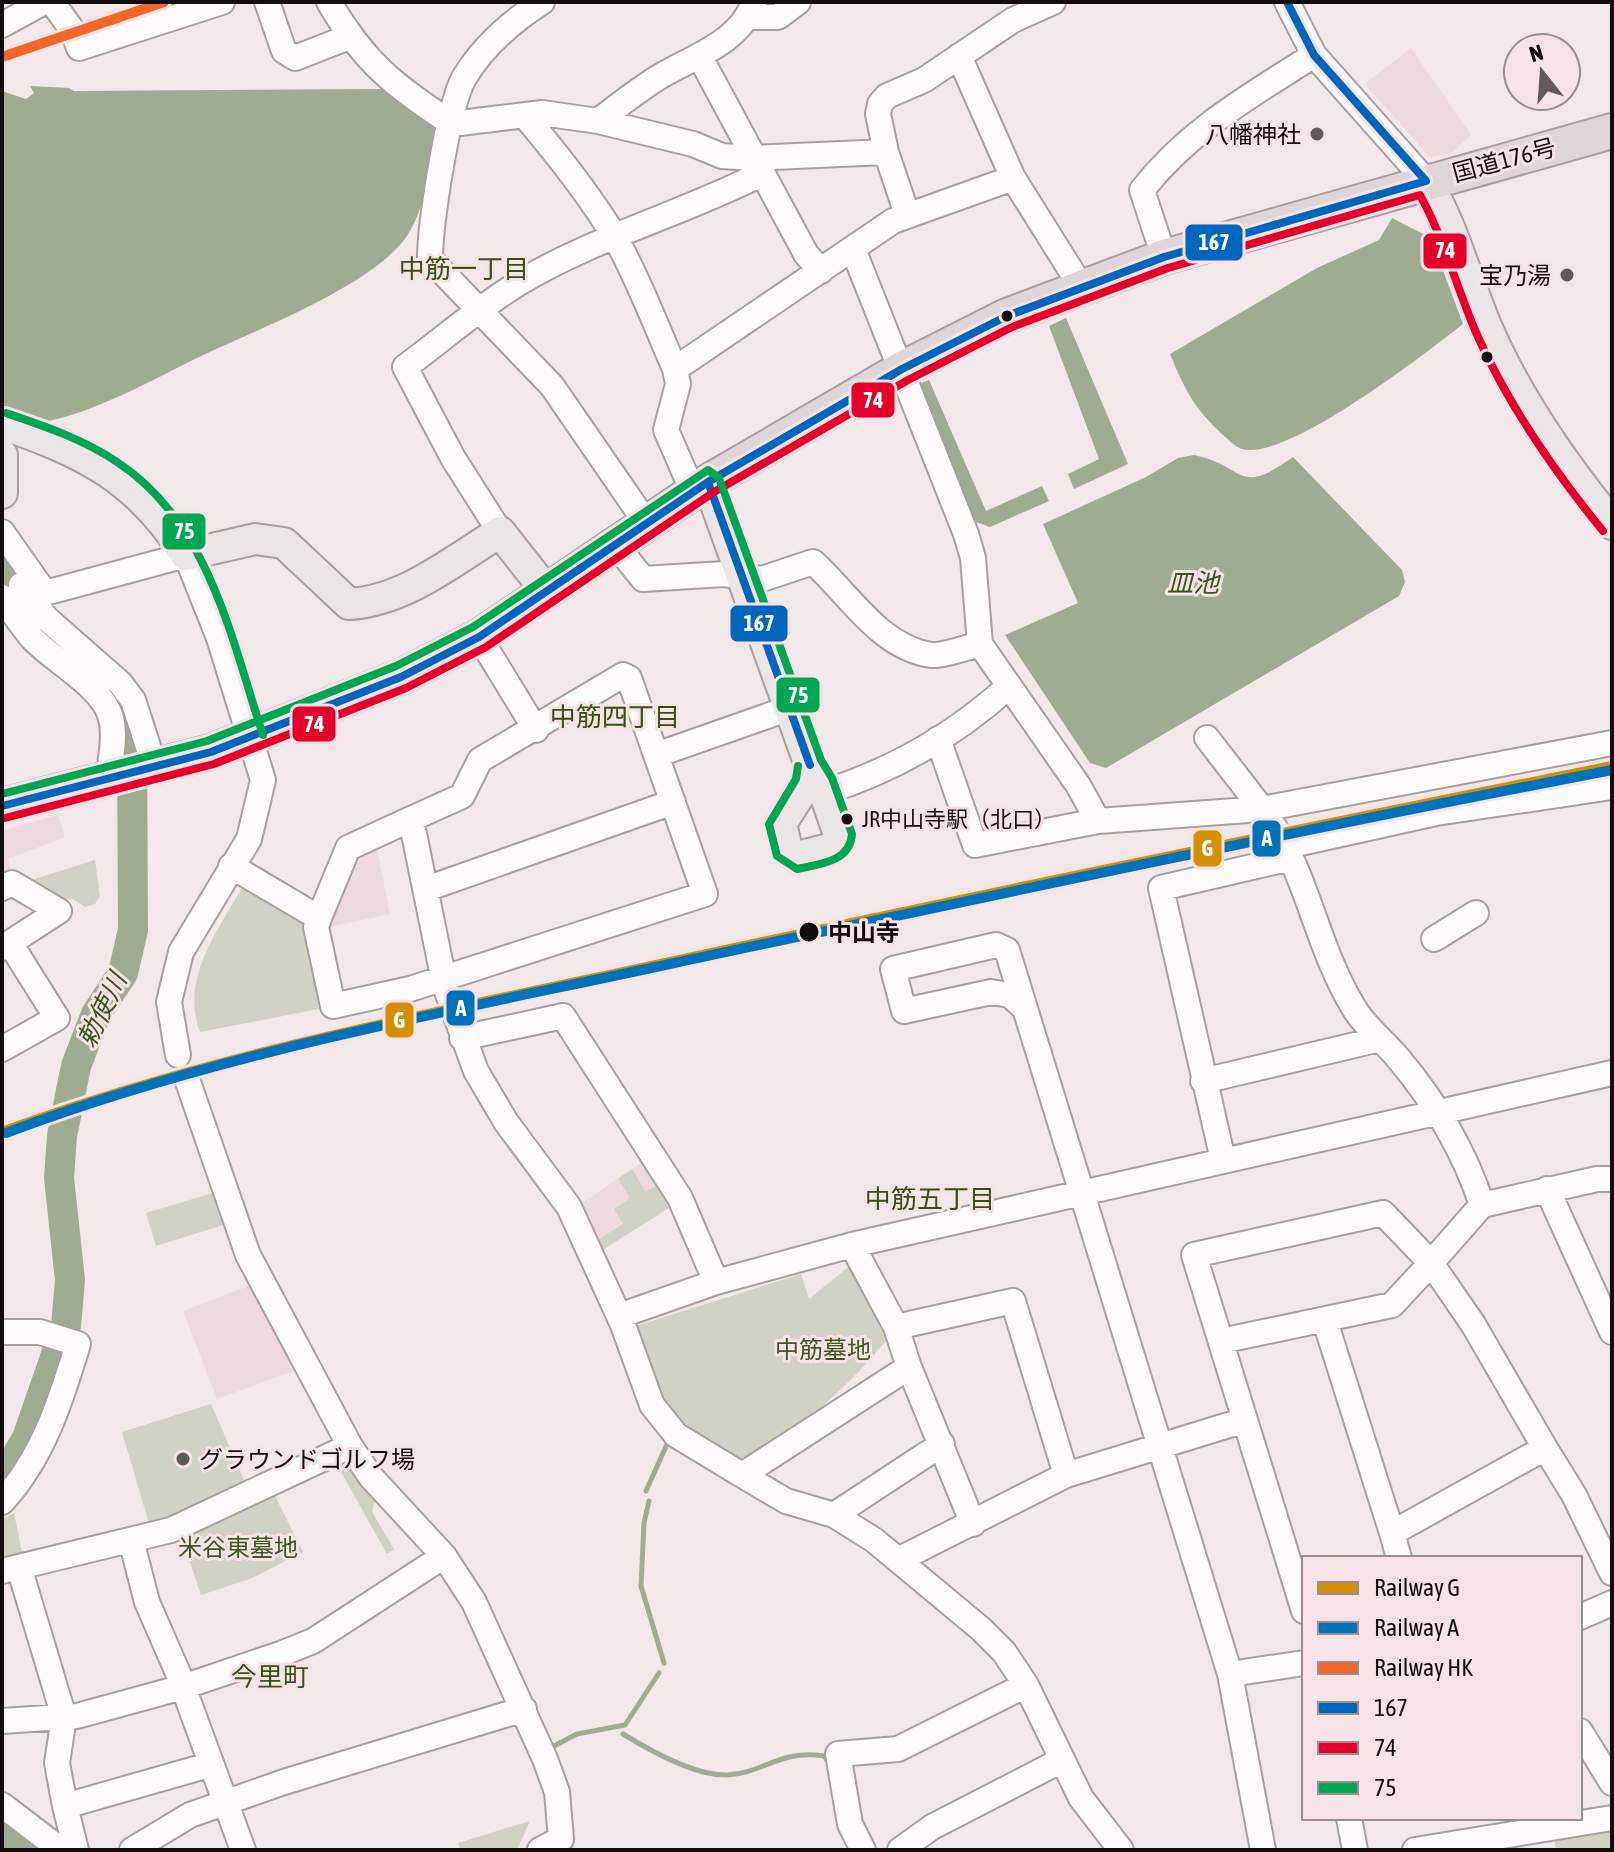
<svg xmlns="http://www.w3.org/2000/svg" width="1614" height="1852" font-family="'Asap Condensed','Noto Sans JP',sans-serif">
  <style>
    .built { fill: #edd9de }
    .green { fill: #cfd2c4 }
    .water { fill: #a0ac91 }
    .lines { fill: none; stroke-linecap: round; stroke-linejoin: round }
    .stream { stroke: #a0ac91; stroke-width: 5 }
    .river { stroke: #a0ac91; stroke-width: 30 }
    .minor-casing { stroke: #a7a0a1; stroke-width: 28 }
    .major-casing { stroke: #ad9ea3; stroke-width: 34 }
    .highway-casing { stroke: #ad9ea3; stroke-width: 38 }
    .minor { stroke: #fdfbfc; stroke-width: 24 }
    .major { stroke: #ebe5e6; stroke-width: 30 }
    .highway { stroke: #e0d5d9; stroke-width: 34 }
    .bus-1-casing { stroke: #f6e2e7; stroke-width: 14 }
    .bus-2-casing { stroke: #f6e2e7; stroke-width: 14 }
    .bus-3-casing { stroke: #f6e2e7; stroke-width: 14 }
    .bus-1 { stroke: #0065bd; stroke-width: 8 }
    .bus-2 { stroke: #e4002b; stroke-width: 8 }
    .bus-3 { stroke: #00a651; stroke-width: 8 }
    .rail-1-casing { stroke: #f6e2e7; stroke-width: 16 }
    .rail-2-casing { stroke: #f6e2e7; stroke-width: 16 }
    .rail-3-casing { stroke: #f6e2e7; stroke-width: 16 }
    .rail-1 { stroke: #d58f02; stroke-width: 10 }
    .rail-2 { stroke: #0072ba; stroke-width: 10 }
    .rail-3 { stroke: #f26627; stroke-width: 10 }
    .poi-dot { fill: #62595b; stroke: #f6e2e7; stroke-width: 3 }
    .bus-dot { fill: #140d0f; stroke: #f6e2e7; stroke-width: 3 }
    .labels { text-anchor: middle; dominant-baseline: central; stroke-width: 6; stroke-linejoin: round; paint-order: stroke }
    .bus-label { font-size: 22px; fill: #140d0f; stroke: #f6e2e7; text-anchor: start }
    .poi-label { font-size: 24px; fill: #140d0f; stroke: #f6e2e7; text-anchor: end }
    .street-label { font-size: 24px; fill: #140d0f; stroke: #f6e2e7 }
    .stop-label { font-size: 24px; font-weight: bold; fill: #140d0f; stroke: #f6e2e7; text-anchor: start }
    .park-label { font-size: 24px; fill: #3c591f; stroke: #f6e2e7 }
    .neighbourhood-label { font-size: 26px; fill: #345310; stroke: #f6e2e7 }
    .water-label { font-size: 26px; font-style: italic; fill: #38551a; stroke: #f6e2e7 }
    .line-badge { stroke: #f6e2e7; stroke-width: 3 }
    .badge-label { font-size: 22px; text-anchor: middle; font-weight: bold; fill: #fff }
  </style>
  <rect width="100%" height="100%" fill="#f2e7e9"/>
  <path class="built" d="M 1411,48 L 1471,135 L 1452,153 L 1430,157 L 1365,84 Z
    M 58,815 L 65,837 L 8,859 L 12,875 L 2,881 L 2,831 Z
    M 376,844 L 390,914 L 325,928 L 354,856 Z
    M 644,1161 L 669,1199 L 601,1251 L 579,1205 Z
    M 251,1285 L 296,1370 L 217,1399 L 183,1311 Z"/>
  <path class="green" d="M 95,860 L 100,896 L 95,904 L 85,907 L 73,899 L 55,900 L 25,882 Z
    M 243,886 L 303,920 L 319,1009 L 200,1032 C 180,979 217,932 243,886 Z
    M 632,1169 L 646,1192 L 659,1184 L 672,1206 L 601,1251 L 596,1241 L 623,1224 L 614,1209 L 630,1198 L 618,1179 Z
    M 213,1193 L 223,1225 L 156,1246 L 146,1213 Z
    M 852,1264 L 891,1335 C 840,1396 810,1420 741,1461 L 679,1424 L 661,1399 L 636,1326 L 801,1274 L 809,1299 Z
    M 211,1404 L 247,1487 L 151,1530 L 122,1432 Z
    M 347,1460 L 375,1499 L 372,1512 L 394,1549 L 387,1554 L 336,1463 Z
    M 274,1494 L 303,1552 L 252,1578 L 201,1595 L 180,1533 Z
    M 14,1513 L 23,1557 L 2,1562 L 2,1520 Z
    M 530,1821 L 517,1850 L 460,1850 L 458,1843 Z
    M 1612,1827 L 1612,1850 L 1556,1850 L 1554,1836 Z"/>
  <path class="water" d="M 30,86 L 69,88 L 74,91 L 384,89 L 427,116 L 436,131 C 432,165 424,219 400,245 C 357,292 258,329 199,357 C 156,378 88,416 42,422 C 26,424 16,421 2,413 L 2,91 L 26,99 L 34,93 Z
    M 1392,218 L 1431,238 L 1463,324 C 1426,353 1286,462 1242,449 C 1235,447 1229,440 1223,435 C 1194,408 1185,390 1170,354 L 1317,268 L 1379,240 Z
    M 1066,318 L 1128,464 L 1074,489 L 1068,474 L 1099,459 L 1049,326 Z
    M 929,380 L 986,511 L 1042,486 L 1049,501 L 990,527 L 967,519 L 920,390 L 921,383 Z
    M 1194,455 C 1248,466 1235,498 1293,457 L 1402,570 L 1405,582 L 1399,596 L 1106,768 L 1090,763 L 1005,635 L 1078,603 L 1043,524 L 1146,477 L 1178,458 Z"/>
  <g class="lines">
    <path class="stream" d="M 646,1491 L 668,1442
      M 649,1501 L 644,1523 L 641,1586 L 664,1663
      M 623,1734 C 649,1750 696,1776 727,1775 C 764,1773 780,1749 824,1756 L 830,1764
      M 552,1747 L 577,1734 L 625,1725 L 659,1673"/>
    <path class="river" d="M 2,573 L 31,619
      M 2,1481 L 27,1438 L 66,1326 L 70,1280 L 59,1178 L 62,1136 L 76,1066 L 96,1014 L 123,973 L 133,930 L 132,740 L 127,715 L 90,672
      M 2,1828 L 28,1850"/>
    <g class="minor-casing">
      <path id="minor" d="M 52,2 L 73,31 L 79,48 L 222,2
        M 267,2 L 284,51 L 295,58 L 349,37
        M 329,2 C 365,64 394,85 452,124 L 542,113 L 598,121 L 693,144 L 722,156 L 752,158 L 886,152
        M 542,2 C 511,22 483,46 464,78 C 448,106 430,225 430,259 L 552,386 L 647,524
        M 1287,2 L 1314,55 L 1426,181
        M 747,17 L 778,17 L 798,2
        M 2,25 L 44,2
        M 959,56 L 1013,178 L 1082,288
        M 700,57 L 806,254 L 821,271
        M 524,115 C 557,154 590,195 616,239 C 639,280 656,326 675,369 L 678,384 L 666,430 L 693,492
        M 598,121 C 618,106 638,90 659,77 C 692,57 740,43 754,2
        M 907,214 L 886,152 L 878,114 L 880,104 L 887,96 L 924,80 L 1013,20 L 1053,2
        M 853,249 L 966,534 L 973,558 L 980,644 L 1078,785 L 1098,821 L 1262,809 C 1307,867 1315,945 1354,1008 C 1365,1027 1384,1041 1398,1058 C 1436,1103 1464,1150 1482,1205 L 1597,1179 L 1612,1179
        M 1164,257 L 1142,190 C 1190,129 1250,96 1314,55
        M 675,369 L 893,221 L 1013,178
        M 2,532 L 45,593 L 186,555 L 219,638 L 263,780 L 249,839 L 181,952 L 169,1002 L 178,1055
        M 500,532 L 453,458 L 405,367 C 442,340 479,307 519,283 C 591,239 684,213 761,174
        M 616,545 L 643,579 L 724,574 L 762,579 L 813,562 C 849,594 879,647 931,655 C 944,656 967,647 980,644
        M 21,585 L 46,618 L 120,683 L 133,700 L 155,768
        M 2,597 C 12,611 21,625 32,638 C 53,661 103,686 111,718 C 116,737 110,761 108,780
        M 479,637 L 536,730
        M 1207,738 L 1262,809 L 1612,743
        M 938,739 L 975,845 L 1098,821
        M 656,755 L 790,708
        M 825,792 C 894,770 955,735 1009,686
        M 1287,846 L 1436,813 L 1612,787
        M 231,866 L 319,918 L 316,927 L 333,1006 L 410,989 L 705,894 L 629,678 L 623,675 L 480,760 L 462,796 L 411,819
        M 2,888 L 12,883 L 59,911 L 2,948
        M 426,889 L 673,802
        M 319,918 L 348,848 L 411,819 L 445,986 L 476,1071 L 506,1122 L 569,1207 L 623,1325 L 652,1405 L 676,1435 L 742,1475 L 909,1367 L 896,1327 L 1013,1301 L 1066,1475 L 1245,1420
        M 1434,939 L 1476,913
        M 1023,1007 L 1010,995 L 991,992 L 904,1011 L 893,969 L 996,945 L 1007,950 L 1230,1674 L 1263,1850
        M 462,1038 L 563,1016 L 680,1198 L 716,1282
        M 2,1049 L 57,1018 L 10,943
        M 1203,1081 L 1380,1039
        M 1223,1160 L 1161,888 L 1291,858
        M 1547,1189 L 1612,1332
        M 852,1245 L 896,1327
        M 619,1316 L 716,1282 L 852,1245 L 1612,1073
        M 1325,1321 L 1392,1533
        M 2,1332 L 40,1332 L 78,1344 C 61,1400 43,1458 2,1502
        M 1221,1341 L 1392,1305 L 1431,1263 L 1473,1324 L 1545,1448 L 1392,1533 L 1399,1558
        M 909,1367 L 973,1524
        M 1545,1448 L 1574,1495 L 1612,1573
        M 742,1475 L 786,1501 L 834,1515 L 874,1540 L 981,1629 L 1004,1652 L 1026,1685
        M 834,1515 L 942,1444
        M 131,1540 L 147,1602 L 178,1673 L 243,1850
        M 444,1556 L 474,1602 L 545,1759 L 557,1792 L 561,1839 L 540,1850
        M 898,1560 L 1066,1475
        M 19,1567 L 64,1717 L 57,1763 L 65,1806
        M 2,1571 L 171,1530 L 350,1446
        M 1304,1611 L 1194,1255 L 1383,1213 L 1431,1263 L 1482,1205
        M 1580,1617 L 1612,1603
        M 1230,1674 L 1304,1663
        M 2,1721 L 77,1716 L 183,1687 L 283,1653 L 313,1641 L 444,1556 L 371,1477 L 350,1446 L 248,1255 L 188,1082
        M 1580,1731 L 1612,1783
        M 2,1805 L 61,1850
        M 1349,1818 L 1355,1850
        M 76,1850 L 65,1806 L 209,1765
        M 132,1850 L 190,1815 L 284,1782 L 524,1709
        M 863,1850 L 850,1824 L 838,1754 L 898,1749 L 1026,1685 L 1081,1798 L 1121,1850
        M 900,1850 L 932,1827 L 1062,1760
        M 1415,1850 L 1612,1818"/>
    </g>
    <g class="major-casing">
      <path id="major" d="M 1426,181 C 1454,227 1466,279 1487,328 C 1517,398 1564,465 1612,524
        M 2,424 C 84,452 139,479 186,555 L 255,539 L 284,543 L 349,604 C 405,601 454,560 500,532 L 548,593
        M 2,455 L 2,493
        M 708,482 L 810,765 L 821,783 L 840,837 L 833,848 L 797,857 L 787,849 L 781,824 L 807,783 L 810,765"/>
    </g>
    <g class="highway-casing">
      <path id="highway" d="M 2,806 L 211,752 L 401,677 L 479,637 L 708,482 L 902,369 L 1007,316 L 1164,257 L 1612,131"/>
    </g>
    <use href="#minor" class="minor"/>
    <use href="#major" class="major"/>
    <use href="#highway" class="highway"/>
    <g class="bus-1-casing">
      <path id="bus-1" d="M 708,482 L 810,765
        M 2,806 L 211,752 L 401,677 L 479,637 L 708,482 L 902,369 L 1007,316 L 1164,257 L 1426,181 L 1314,55 L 1287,2"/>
    </g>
    <g class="bus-2-casing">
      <path id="bus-2" d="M 5,818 L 214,764 L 406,688 L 486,647 L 714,492 L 908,380 L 1012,327 L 1168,268 L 1420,195 C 1445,240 1457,290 1478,337 C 1510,408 1554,471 1603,531"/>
    </g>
    <g class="bus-3-casing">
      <path id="bus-3" d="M 6,413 C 44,426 83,439 117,462 C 209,522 231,638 263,735
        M 2,794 L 207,741 L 396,666 L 473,627 L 708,470 L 719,478 L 821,760 L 832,778 L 852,834 C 850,862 820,864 797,869 L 777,856 L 769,824 L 796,779 L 798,766"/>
    </g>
    <use href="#bus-1" class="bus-1"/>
    <use href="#bus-2" class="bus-2"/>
    <use href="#bus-3" class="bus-3"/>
    <g class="rail-1-casing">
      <path id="rail-1" d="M 2,1132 C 216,1053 439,1012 661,964 C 977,895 1294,830 1612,766"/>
    </g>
    <g class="rail-2-casing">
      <path id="rail-2" d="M 6,1133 C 223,1051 454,1011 679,962 C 990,896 1300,830 1612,770"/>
    </g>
    <g class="rail-3-casing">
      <path id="rail-3" d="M 2,57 L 164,2"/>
    </g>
    <use href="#rail-1" class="rail-1"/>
    <use href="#rail-2" class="rail-2"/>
    <use href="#rail-3" class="rail-3"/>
  </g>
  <g class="poi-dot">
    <circle cx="1317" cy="134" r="8"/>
    <circle cx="1567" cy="275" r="8"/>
    <circle cx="183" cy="1459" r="8"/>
  </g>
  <g class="bus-dot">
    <circle cx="1007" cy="316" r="7"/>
    <circle cx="1487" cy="357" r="7"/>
    <circle cx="847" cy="819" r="7"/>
    <circle cx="809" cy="932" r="11"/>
  </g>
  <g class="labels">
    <g class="bus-label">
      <text x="862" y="819">JR中山寺駅（北口）</text>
    </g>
    <g class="poi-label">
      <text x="1301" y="134">八幡神社</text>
      <text x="1551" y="275">宝乃湯</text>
      <text x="199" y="1459" text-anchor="start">グラウンドゴルフ場</text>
    </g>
    <g class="street-label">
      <text transform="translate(1504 160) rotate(-15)">国道176号</text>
    </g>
    <g class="stop-label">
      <text x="828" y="932">中山寺</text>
    </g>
    <g class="park-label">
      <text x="823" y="1349">中筋墓地</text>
      <text x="238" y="1547">米谷東墓地</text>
    </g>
    <g class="neighbourhood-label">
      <text x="464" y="269">中筋一丁目</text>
      <text x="615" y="717">中筋四丁目</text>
      <text x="930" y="1199">中筋五丁目</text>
      <text x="270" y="1677">今里町</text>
    </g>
    <g class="water-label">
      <text x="1193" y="583">皿池</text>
      <text transform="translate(102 1010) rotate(-64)">勅使川</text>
    </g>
  </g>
  <g class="line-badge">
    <rect x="1184" y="223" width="60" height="39" rx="8" fill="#0065bd"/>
    <rect x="1422" y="232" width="46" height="38" rx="8" fill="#e4002b"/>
    <rect x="850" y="381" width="46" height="38" rx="8" fill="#e4002b"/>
    <rect x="161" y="512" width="46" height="39" rx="8" fill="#00a651"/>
    <rect x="729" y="604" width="60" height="39" rx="8" fill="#0065bd"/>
    <rect x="775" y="676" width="46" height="38" rx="8" fill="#00a651"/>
    <rect x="291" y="705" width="46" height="38" rx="8" fill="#e4002b"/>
    <rect x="1251" y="819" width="31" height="39" rx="8" fill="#0072ba"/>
    <rect x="1192" y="829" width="31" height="39" rx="8" fill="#d58f02"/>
    <rect x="445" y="989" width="31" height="38" rx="8" fill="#0072ba"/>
    <rect x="384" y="1001" width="31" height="38" rx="8" fill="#d58f02"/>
  </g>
  <g class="badge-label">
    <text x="1214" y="250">167</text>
    <text x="1445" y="258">74</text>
    <text x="873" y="408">74</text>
    <text x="184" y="539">75</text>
    <text x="759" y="631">167</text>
    <text x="798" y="703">75</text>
    <text x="314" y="732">74</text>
    <text x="1267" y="846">A</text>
    <text x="1207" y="856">G</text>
    <text x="461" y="1016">A</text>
    <text x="399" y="1028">G</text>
  </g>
  <rect width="1614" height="1852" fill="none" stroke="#140d0f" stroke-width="8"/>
  <rect x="1302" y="1556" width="280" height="264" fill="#f6e2e7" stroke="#9c8d91" stroke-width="2"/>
  <rect x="1318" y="1582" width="40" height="12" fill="#d58f02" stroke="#9c8d91" stroke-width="2"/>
  <text x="1374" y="1596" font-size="24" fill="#140d0f">Railway G</text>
  <rect x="1318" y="1622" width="40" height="12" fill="#0072ba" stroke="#9c8d91" stroke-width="2"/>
  <text x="1374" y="1636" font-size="24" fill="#140d0f">Railway A</text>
  <rect x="1318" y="1662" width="40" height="12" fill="#f26627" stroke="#9c8d91" stroke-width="2"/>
  <text x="1374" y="1676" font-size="24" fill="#140d0f">Railway HK</text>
  <rect x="1318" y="1702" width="40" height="12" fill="#0065bd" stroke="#9c8d91" stroke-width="2"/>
  <text x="1374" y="1716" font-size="24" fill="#140d0f">167</text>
  <rect x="1318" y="1742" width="40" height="12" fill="#e4002b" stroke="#9c8d91" stroke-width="2"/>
  <text x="1374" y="1756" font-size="24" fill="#140d0f">74</text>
  <rect x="1318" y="1782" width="40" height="12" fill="#00a651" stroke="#9c8d91" stroke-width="2"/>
  <text x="1374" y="1796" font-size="24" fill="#140d0f">75</text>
  <g transform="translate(1542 72) rotate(343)"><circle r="38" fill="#f6e2e7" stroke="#9c8d91" stroke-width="2"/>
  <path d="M0-6L14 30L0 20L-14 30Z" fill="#62595b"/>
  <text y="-12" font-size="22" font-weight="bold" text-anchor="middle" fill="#140d0f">N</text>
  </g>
</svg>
